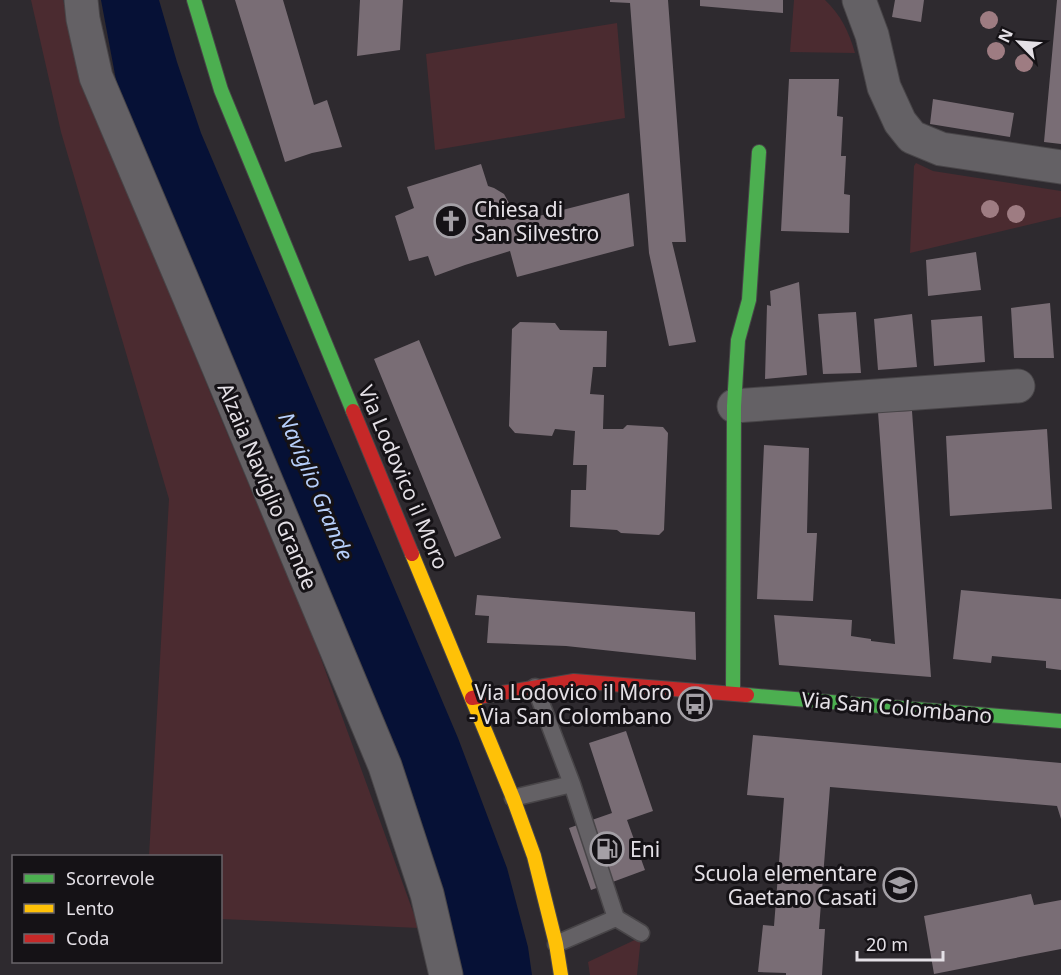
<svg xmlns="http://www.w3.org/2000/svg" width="1061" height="975" font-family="'Noto Sans',sans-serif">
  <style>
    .green { fill: #4b2b30 }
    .water { fill: #061136 }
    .building { fill: #796d75 }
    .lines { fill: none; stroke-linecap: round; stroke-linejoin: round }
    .lane-casing { stroke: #484548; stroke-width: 19 }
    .street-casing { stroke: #484548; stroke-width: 35 }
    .fast-casing { stroke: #484548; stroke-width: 16 }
    .slow-casing { stroke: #484548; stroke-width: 16 }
    .jam-casing { stroke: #484548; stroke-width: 16 }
    .lane { stroke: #646165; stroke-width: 16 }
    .street { stroke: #646165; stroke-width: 33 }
    .fast { stroke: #4caf50; stroke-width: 14 }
    .slow { stroke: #ffc107; stroke-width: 14 }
    .jam { stroke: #c62828; stroke-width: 14 }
    .tree { fill: #9e7c82 }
    .labels { text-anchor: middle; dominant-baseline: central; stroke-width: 6; stroke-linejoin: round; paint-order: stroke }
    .poi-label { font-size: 21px; fill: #e4e0e6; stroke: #151216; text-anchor: start }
    .street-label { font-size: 21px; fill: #e4e0e6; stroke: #151216 }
    .water-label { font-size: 22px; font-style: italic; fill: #b7cffa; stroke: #151216 }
  </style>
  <rect width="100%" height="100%" fill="#2e2a2f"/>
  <path class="green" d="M 31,0 L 63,0 L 86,85 L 214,402 L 312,634 L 419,928 L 221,919 L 220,856 L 149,856 L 169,499 L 61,132 Z
    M 794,0 L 825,0 C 841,15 849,32 855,53 L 790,52 Z
    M 617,23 L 625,118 L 435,150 L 426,54 Z
    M 916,163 L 933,171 L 1061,191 L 1061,217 L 910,253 L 914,166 Z
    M 641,937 L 637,975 L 590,975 L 588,962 Z"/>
  <path class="water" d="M 101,0 L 159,0 L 177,62 L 201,133 L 458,738 L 507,868 L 528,947 L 532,975 L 456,975 L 138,151 L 116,80 Z"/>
  <path class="building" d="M 235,0 L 283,0 L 314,105 L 327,100 L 342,147 L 312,153 L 285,162 Z
    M 360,0 L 403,0 L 400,50 L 357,56 Z
    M 610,0 L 668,0 L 686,242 L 672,242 L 696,342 L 669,346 L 649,253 L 630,3 L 610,2 Z
    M 700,0 L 783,0 L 783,13 L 700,6 Z
    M 895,0 L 924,0 L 921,22 L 892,17 Z
    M 1057,0 L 1061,0 L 1061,144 L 1044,142 Z
    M 789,79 L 839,79 L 837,116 L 843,117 L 841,156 L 846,156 L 844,194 L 850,195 L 849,233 L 781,231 Z
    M 933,99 L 1014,113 L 1010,137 L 930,124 Z
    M 481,164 L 488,186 L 494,188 L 504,194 L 509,203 L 511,211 L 510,215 L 524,211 L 527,219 L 629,193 L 634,246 L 517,277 L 510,251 L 465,265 L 435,276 L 428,256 L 409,261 L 395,216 L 414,208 L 407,187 Z
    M 976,252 L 981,290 L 928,296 L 926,260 Z
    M 799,282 L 807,375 L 765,379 L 767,305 L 771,306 L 770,291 Z
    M 1050,303 L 1054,358 L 1014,358 L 1011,308 Z
    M 856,312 L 861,373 L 823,374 L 818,314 Z
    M 912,314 L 917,367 L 878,370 L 874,319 Z
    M 982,316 L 985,362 L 934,366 L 931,320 Z
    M 520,322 L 555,323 L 560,330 L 607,331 L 606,367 L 593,367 L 590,394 L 604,395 L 603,429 L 623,429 L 627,425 L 663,427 L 668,433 L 664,530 L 659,535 L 621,533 L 617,530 L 570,527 L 571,490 L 586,490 L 587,465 L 573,465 L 575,431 L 555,429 L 552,436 L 515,433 L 509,426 L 512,329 Z
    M 419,340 L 501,538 L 455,557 L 374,359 Z
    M 912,411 L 931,677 L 779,665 L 774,615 L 852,620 L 851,636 L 871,639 L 871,641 L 895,644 L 878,412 Z
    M 1047,429 L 1052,509 L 950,516 L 946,436 Z
    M 764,445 L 809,448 L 807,533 L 817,533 L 813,601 L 757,599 Z
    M 961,590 L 1061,599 L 1061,670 L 1046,668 L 1046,661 L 992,656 L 991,663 L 953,659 Z
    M 477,595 L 695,612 L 696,660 L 566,646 L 487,643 L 489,616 L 475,615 Z
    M 626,731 L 653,811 L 627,820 L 645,870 L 591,890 L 569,828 L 612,813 L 589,743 Z
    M 753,735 L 1061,763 L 1061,819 L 1057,806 L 830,787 L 819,929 L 825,929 L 822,975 L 786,975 L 786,973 L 758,972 L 763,925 L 774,926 L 784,798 L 747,795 Z
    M 1031,894 L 1034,905 L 1061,900 L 1061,949 L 934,974 L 924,916 Z"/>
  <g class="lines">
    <g class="lane-casing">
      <path id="lane" d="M 535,687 L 572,784 L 616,918 L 556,944
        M 513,798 L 572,784
        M 616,918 L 641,933"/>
    </g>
    <g class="street-casing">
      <path id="street" d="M 81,0 L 83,19 L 96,77 L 188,294 L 385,766 L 427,894 L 446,975
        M 859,0 L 872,35 L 884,87 L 900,122 L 912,137 L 941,149 L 1061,167
        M 734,406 L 1018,386"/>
    </g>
    <g class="fast-casing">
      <path id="fast" d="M 194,0 L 221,90 L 353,411
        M 733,693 L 734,406 L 738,340 L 749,300 L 759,152
        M 747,695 L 1061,721"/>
    </g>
    <g class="slow-casing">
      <path id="slow" d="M 412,554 L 513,798 L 534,856 L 556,944 L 561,975"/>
    </g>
    <g class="jam-casing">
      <path id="jam" d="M 353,411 L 412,554
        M 472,698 L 574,681 L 747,695"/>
    </g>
    <use href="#lane" class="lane"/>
    <use href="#street" class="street"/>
    <use href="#fast" class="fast"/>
    <use href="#slow" class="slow"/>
    <use href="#jam" class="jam"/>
  </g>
  <g class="tree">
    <circle cx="989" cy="20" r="9"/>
    <circle cx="996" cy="51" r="9"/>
    <circle cx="1024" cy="63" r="9"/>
    <circle cx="990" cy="209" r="9"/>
    <circle cx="1016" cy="214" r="9"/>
  </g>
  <defs>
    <g id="church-ring" transform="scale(1.725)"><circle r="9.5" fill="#151216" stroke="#a4a0a6" stroke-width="1.5"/><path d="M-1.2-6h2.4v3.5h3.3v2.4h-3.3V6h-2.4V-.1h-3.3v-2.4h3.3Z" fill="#a4a0a6"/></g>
    <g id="bus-ring" transform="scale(1.725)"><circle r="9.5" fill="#151216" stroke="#a4a0a6" stroke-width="1.5"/><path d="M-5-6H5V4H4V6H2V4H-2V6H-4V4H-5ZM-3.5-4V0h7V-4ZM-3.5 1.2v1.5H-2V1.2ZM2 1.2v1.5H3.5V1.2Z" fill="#a4a0a6"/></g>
    <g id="fuel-ring" transform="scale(1.725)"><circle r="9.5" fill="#151216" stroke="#a4a0a6" stroke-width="1.5"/><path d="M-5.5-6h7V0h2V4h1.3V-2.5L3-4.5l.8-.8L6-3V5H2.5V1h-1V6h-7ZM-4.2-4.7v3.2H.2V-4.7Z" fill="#a4a0a6"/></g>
    <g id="school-ring" transform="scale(1.725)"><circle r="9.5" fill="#151216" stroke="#a4a0a6" stroke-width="1.5"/><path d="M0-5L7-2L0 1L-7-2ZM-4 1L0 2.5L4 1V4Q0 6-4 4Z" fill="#a4a0a6"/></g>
  </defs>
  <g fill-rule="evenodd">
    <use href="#church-ring" x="451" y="221"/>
    <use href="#bus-ring" x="695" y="704"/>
    <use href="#fuel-ring" x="607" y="849"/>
    <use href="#school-ring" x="900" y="885"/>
  </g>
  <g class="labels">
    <g class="poi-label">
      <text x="474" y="209">Chiesa di<tspan x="474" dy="24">San Silvestro</tspan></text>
      <text x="672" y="692" text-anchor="end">Via Lodovico il Moro<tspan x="672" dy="24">- Via San Colombano</tspan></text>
      <text x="630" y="849">Eni</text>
      <text x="877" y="873" text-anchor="end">Scuola elementare<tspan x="877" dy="24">Gaetano Casati</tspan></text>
    </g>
    <g class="street-label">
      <text transform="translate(404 477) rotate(67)">Via Lodovico il Moro</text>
      <text transform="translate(268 486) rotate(67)">Alzaia Naviglio Grande</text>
      <text transform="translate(897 707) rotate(5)">Via San Colombano</text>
    </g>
    <g class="water-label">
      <text transform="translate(317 486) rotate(67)">Naviglio Grande</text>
    </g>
  </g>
  <rect x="12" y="855" width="210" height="108" fill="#151216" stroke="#686469" stroke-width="1.5"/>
  <rect x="24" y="874" width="30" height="9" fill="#4caf50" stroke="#686469" stroke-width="1.5"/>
  <text x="66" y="885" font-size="18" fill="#e4e0e6">Scorrevole</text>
  <rect x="24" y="904" width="30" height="9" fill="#ffc107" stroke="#686469" stroke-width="1.5"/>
  <text x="66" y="915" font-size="18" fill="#e4e0e6">Lento</text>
  <rect x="24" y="934" width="30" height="9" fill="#c62828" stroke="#686469" stroke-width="1.5"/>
  <text x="66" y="945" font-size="18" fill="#e4e0e6">Coda</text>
  <g transform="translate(1019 42) rotate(295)" stroke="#151216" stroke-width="4.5" paint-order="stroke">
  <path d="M0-4.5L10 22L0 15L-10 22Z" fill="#e4e0e6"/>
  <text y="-9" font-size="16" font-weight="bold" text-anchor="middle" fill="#e4e0e6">N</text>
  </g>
  <path d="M857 951v9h86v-9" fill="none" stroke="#e4e0e6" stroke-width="3"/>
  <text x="866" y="951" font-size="18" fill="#e4e0e6" stroke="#151216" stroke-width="4.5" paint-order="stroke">20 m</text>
</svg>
